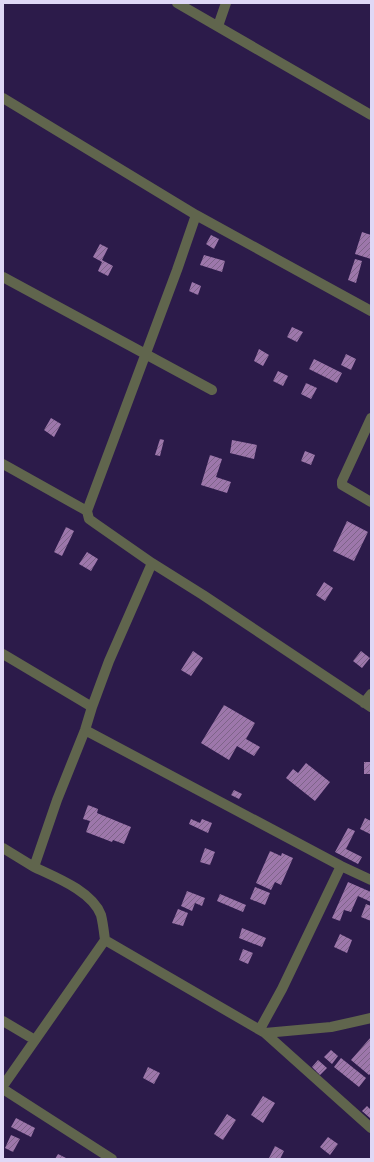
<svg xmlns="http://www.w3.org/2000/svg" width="374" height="1162" font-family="'Fira Sans',sans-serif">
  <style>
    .building { fill: url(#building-hatch) }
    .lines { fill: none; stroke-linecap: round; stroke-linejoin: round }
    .minor { stroke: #60654d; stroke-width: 10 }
  </style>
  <defs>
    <pattern id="building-hatch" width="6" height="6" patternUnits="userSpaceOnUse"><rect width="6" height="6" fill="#9d77ab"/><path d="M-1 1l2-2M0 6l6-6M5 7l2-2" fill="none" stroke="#7e6489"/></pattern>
  </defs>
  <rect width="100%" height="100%" fill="#2c1b4a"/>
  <path class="building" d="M 362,232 L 371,235 L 371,259 L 355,254 Z
    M 211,235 L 219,239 L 214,249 L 206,244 Z
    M 100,244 L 108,248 L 102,260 L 113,266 L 108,276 L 98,271 L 102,262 L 93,257 Z
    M 204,255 L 225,261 L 222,272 L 200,265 Z
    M 355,259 L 362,261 L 356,283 L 348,280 Z
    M 192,282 L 201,286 L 198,295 L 189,291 Z
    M 292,327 L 303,332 L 297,342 L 287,337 Z
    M 259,349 L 269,355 L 263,366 L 254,361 Z
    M 346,354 L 356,359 L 351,370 L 341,365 Z
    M 314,359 L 342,373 L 337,383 L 309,369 Z
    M 278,371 L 288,376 L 283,386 L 273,381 Z
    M 306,383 L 317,388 L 311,399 L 301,394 Z
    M 51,418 L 61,424 L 54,437 L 44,430 Z
    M 160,439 L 164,440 L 160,456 L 155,455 Z
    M 232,440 L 257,445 L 254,459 L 230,453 Z
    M 305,451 L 315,455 L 311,465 L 301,461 Z
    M 210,455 L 222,459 L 216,477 L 231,482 L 227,493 L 201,485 Z
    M 347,521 L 368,532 L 354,561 L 333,551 Z
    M 66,527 L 74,531 L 62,556 L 54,552 Z
    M 87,552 L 98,559 L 91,571 L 79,564 Z
    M 324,582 L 333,588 L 325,601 L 316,595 Z
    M 193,651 L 203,658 L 191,676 L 181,670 Z
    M 361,651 L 370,658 L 362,668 L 353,661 Z
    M 224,705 L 255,723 L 246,739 L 260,747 L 254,756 L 237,746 L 229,760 L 201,743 Z
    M 364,762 L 371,762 L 371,774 L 364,774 Z
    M 306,763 L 330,782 L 315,801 L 286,778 L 293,769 L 298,773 Z
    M 234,790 L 242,794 L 239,799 L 231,795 Z
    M 88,805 L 98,809 L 97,813 L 131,827 L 124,844 L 113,840 L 112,842 L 86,832 L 90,821 L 83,819 Z
    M 365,818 L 371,821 L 371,832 L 370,834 L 360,829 Z
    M 191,819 L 200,823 L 202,819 L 212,823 L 208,833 L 189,824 Z
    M 348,828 L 355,831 L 346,849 L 362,857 L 358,864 L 335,852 Z
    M 205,848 L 215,852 L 210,865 L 200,862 Z
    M 270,851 L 281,856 L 282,853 L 293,858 L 281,885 L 275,882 L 271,890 L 256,883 Z
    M 348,882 L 371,892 L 371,902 L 358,896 L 351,912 L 344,910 L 340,921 L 332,918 Z
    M 255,887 L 270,893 L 265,905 L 250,899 Z
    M 187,891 L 205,898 L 202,906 L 195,903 L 192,911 L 181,906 Z
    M 220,894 L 246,905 L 243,912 L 217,901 Z
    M 366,904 L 371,906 L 371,921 L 361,917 Z
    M 178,909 L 188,913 L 183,926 L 172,923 Z
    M 242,928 L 266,938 L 262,947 L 239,938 Z
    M 340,934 L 352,940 L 347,953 L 334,947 Z
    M 243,949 L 253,953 L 248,964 L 239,960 Z
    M 371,1037 L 371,1055 L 370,1056 L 371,1057 L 371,1073 L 369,1075 L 351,1060 Z
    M 331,1050 L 338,1056 L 332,1064 L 324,1057 Z
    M 341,1058 L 366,1078 L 359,1087 L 334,1067 Z
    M 318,1060 L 327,1068 L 320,1075 L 312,1067 Z
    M 148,1067 L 160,1073 L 154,1084 L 143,1078 Z
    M 263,1096 L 275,1103 L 263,1123 L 251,1115 Z
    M 367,1106 L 371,1110 L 370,1118 L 362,1111 Z
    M 227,1114 L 236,1120 L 223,1140 L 214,1134 Z
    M 16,1118 L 35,1128 L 31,1137 L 11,1127 Z
    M 11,1135 L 20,1139 L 13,1152 L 5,1148 Z
    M 328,1137 L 338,1144 L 330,1155 L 320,1147 Z
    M 275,1146 L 284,1151 L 280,1159 L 271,1159 L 269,1158 Z
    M 58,1154 L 68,1159 L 55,1159 Z"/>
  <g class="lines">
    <path class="minor" d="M 177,3 L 371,115
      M 218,26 L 226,3
      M 3,98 L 196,215 L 371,311
      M 3,277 L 212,390
      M 371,418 L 342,481 L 342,485 L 371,502
      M 3,464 L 87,511
      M 152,563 L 203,595 L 371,707
      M 3,654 L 92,707
      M 364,703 L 371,694
      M 85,730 L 341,866 L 371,880
      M 3,848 L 34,867
      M 105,940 L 265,1033 L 371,1128
      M 3,1021 L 35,1040
      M 260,1029 L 282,989 L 341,866
      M 265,1033 L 331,1027 L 371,1018
      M 3,1086 L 105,940 C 104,932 103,923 101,915 C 92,891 55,877 34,867 L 57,800 L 85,730 L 92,707 L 109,661 L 152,563 L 96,524 L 89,519 L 87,511 L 177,270 L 196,215
      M 3,1089 L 112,1159"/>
  </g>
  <rect width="374" height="1162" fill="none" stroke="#dfd8f6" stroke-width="8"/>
</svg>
